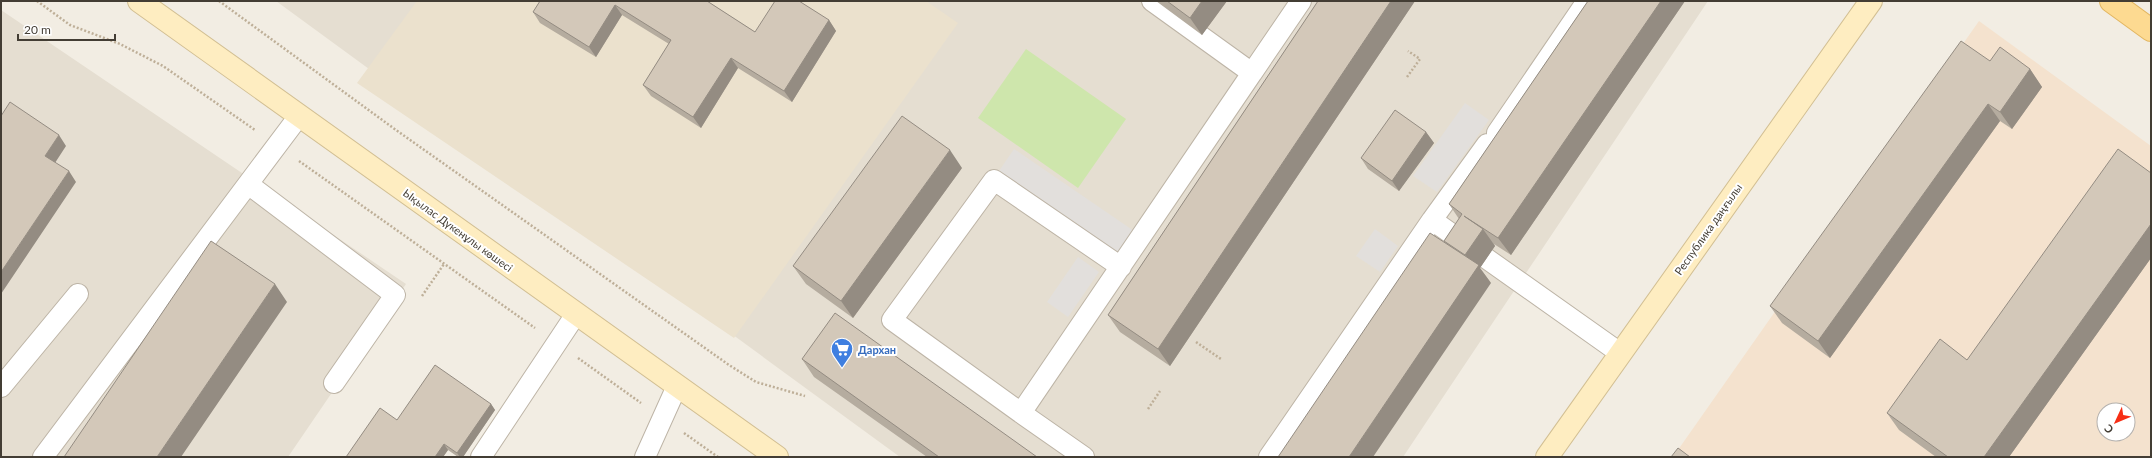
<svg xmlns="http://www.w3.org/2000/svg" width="2152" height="458" font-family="Lato,sans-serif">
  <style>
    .residential { fill: #e5ded1 }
    .commercial { fill: #f4e2ce; fill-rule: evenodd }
    .education { fill: #ebe1cd }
    .green { fill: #cee6ac }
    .parking { fill: #e2dfdc }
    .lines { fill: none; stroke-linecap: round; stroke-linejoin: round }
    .lane-casing { stroke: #bdb4a6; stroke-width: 22 }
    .secondary-casing { stroke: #d2bf93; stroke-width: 24 }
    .primary-casing { stroke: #e2b661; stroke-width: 24 }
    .path { stroke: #beaf98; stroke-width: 2.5; stroke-dasharray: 2 2; stroke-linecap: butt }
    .lane { stroke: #fff; stroke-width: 20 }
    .secondary { stroke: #feedc1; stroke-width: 22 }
    .primary { stroke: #fdda91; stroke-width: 22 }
    .wall { fill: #b5ac9f }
    .shaded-wall { fill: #948c82 }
    .building { fill: #d3c8b9; stroke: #948c82 }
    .labels { text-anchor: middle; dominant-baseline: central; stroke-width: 4; stroke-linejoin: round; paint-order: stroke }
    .street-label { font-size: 11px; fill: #433d34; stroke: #fff }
    .shop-label { font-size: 11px; font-weight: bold; fill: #366cbe; stroke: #fff; text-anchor: start }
  </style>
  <rect width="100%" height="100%" fill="#f2ede3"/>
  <path class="residential" d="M 276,1 L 1708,1 L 1403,457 L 900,457 Z
    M 1,10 L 406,284 L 288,457 L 1,457 Z"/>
  <path class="commercial" d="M 1979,21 L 2151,146 L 2151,457 L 1673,457 ZM 2104,410 L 2128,410 L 2128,434 L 2104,434 Z"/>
  <path class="education" d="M 417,1 L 926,1 L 958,23 L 734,338 L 357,83 Z"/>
  <path class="green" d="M 1026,49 L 1126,119 L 1078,188 L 978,118 Z"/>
  <path class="parking" d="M 1465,103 L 1489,120 L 1437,192 L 1413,176 Z
    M 1014,149 L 1134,231 L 1117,257 L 997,174 Z
    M 1375,229 L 1398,246 L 1380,272 L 1356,256 Z
    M 1078,257 L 1099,272 L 1068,317 L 1047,302 Z"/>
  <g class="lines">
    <g class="lane-casing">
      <path id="lane" d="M 1252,73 L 1301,1
        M 1497,133 L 1587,1
        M 1487,144 L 1432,220 L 1620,353
        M 248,184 L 395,295 L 334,383
        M 1,387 L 78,294
        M 1021,413 L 892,320 L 994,180 L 1121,267
        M 43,457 L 299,116
        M 481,457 L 576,314
        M 645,457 L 677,386
        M 1084,457 L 1021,413 L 1252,73 L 1152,1
        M 1269,457 L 1432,220"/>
    </g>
    <g class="secondary-casing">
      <path id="secondary" d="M 139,1 L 777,457
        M 1547,457 L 1871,1"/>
    </g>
    <g class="primary-casing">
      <path id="primary" d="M 2111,1 L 2151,30"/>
    </g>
    <path class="path" d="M 37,1 L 70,25 L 120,44 L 163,66 L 255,130
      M 219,1 L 396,130 L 729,365 L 756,382 L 805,396
      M 1407,77 L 1420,59 L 1408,51
      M 299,161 L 535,328
      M 422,296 L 444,264
      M 1196,342 L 1221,359
      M 578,358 L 641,403
      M 1148,409 L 1160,391
      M 684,433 L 718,457"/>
    <use href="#lane" class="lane"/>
    <use href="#secondary" class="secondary"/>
    <use href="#primary" class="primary"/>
  </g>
  <path class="wall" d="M 540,1 L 707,1 L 755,32 L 829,20 L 836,31 L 792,102 L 738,68 L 701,128 L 651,96 L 643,85 L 669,44 L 622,15 L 596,57 L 540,23 L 533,12 Z
    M 1156,1 L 1227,1 L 1202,35 Z
    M 1318,1 L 1415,1 L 1170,366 L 1120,332 L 1108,315 Z
    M 1588,1 L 1685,1 L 1511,255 L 1494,244 L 1495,246 L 1480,268 L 1491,283 L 1445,243 L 1444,241 L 1459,219 L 1449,204 Z
    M 1990,61 L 2030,69 L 2042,87 L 2012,129 L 2000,121 L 1830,358 L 1782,323 L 1770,306 Z
    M 1426,132 L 1434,143 L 1399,191 L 1368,169 L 1361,158 Z
    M 962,168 L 853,318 L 806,284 L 793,266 Z
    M 2151,173 L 2151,258 L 2009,457 L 1936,457 L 1899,430 L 1887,413 L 1967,360 Z
    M 802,359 L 1037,457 L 927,457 L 814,377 Z
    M 491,404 L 495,410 L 463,457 L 458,457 L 448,450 L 443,457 L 346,457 L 397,420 Z"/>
  <path class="shaded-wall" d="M 1202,1 L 1227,1 L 1202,35 L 1190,18 Z
    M 1391,1 L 1415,1 L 1170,366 L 1158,349 Z
    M 1661,1 L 1685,1 L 1511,255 L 1498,238 Z
    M 615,5 L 622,15 L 596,57 L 589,47 Z
    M 829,20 L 836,31 L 792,102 L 784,91 Z
    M 731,58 L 738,68 L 701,128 L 693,117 Z
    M 2030,69 L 2042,87 L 2012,129 L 2000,112 Z
    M 1988,104 L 2000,121 L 1830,358 L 1818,341 Z
    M 1426,132 L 1434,143 L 1399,191 L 1392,181 Z
    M 59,135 L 66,146 L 53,166 L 45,156 Z
    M 950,150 L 962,168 L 853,318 L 841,301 Z
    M 69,171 L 76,182 L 1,294 L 1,272 Z
    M 2151,224 L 2151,258 L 2009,457 L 1984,457 Z
    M 1483,229 L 1495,246 L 1480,268 L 1491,283 L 1373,457 L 1349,457 L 1475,270 L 1465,255 Z
    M 275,284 L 287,302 L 181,457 L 157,457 Z
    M 491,404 L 495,410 L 463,457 L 460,457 L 457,453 Z
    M 444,444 L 448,450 L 443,457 L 435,457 Z"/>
  <path class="building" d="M 540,1 L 707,1 L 755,32 L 775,1 L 799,1 L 829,20 L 784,91 L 731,58 L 693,117 L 643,85 L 671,40 L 615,5 L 589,47 L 533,12 Z
    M 1167,1 L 1202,1 L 1190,18 Z
    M 1318,1 L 1391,1 L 1158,349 L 1108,315 Z
    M 1588,1 L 1661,1 L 1498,238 L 1464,216 L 1483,229 L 1465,255 L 1444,241 L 1462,214 L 1449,204 Z
    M 1961,41 L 1990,61 L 2000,47 L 2030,69 L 2000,112 L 1988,104 L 1818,341 L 1770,306 Z
    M 10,102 L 59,135 L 45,156 L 69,171 L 1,272 L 1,116 Z
    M 1395,110 L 1426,132 L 1392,181 L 1361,158 Z
    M 902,116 L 950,150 L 841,301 L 793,266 Z
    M 2118,149 L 2151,173 L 2151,224 L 1984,457 L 1948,457 L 1887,413 L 1940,339 L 1967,360 Z
    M 1430,233 L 1479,265 L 1349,457 L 1278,457 Z
    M 211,241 L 275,284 L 157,457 L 64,457 Z
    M 835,313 L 1037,457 L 939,457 L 802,359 Z
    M 435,365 L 491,404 L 457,453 L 444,444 L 435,457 L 346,457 L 380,408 L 397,420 Z
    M 1678,448 L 1690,457 L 1671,457 Z"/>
  <defs>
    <g id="supermarket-pin" transform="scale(1.15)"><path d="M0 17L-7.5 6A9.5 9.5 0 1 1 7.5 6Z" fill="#3f7fe0" stroke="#fff"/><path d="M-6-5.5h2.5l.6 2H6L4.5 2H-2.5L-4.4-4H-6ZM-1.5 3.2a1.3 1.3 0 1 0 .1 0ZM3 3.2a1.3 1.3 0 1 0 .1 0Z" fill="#fff"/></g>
  </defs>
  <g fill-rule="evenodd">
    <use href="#supermarket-pin" x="842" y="349"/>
  </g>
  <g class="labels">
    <g class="street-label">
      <text transform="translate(1708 229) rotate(-55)">Республика даңғылы</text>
      <text transform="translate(458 230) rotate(36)">Ықылас Дүкенұлы көшесі</text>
    </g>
    <g class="shop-label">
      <text x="858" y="349">Дархан</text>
    </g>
  </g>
  <rect width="2152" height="458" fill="none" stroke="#433d34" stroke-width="4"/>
  <g transform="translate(2116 422) rotate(226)"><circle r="19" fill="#ffffff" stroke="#b4b1ae"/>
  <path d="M0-3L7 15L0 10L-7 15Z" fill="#f72e15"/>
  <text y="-6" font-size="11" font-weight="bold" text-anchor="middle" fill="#433d34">С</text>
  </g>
  <path d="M18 34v6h97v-6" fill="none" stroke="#433d34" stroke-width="2"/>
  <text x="24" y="34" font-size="12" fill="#433d34" stroke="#ffffff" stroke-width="3" paint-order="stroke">20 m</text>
</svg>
